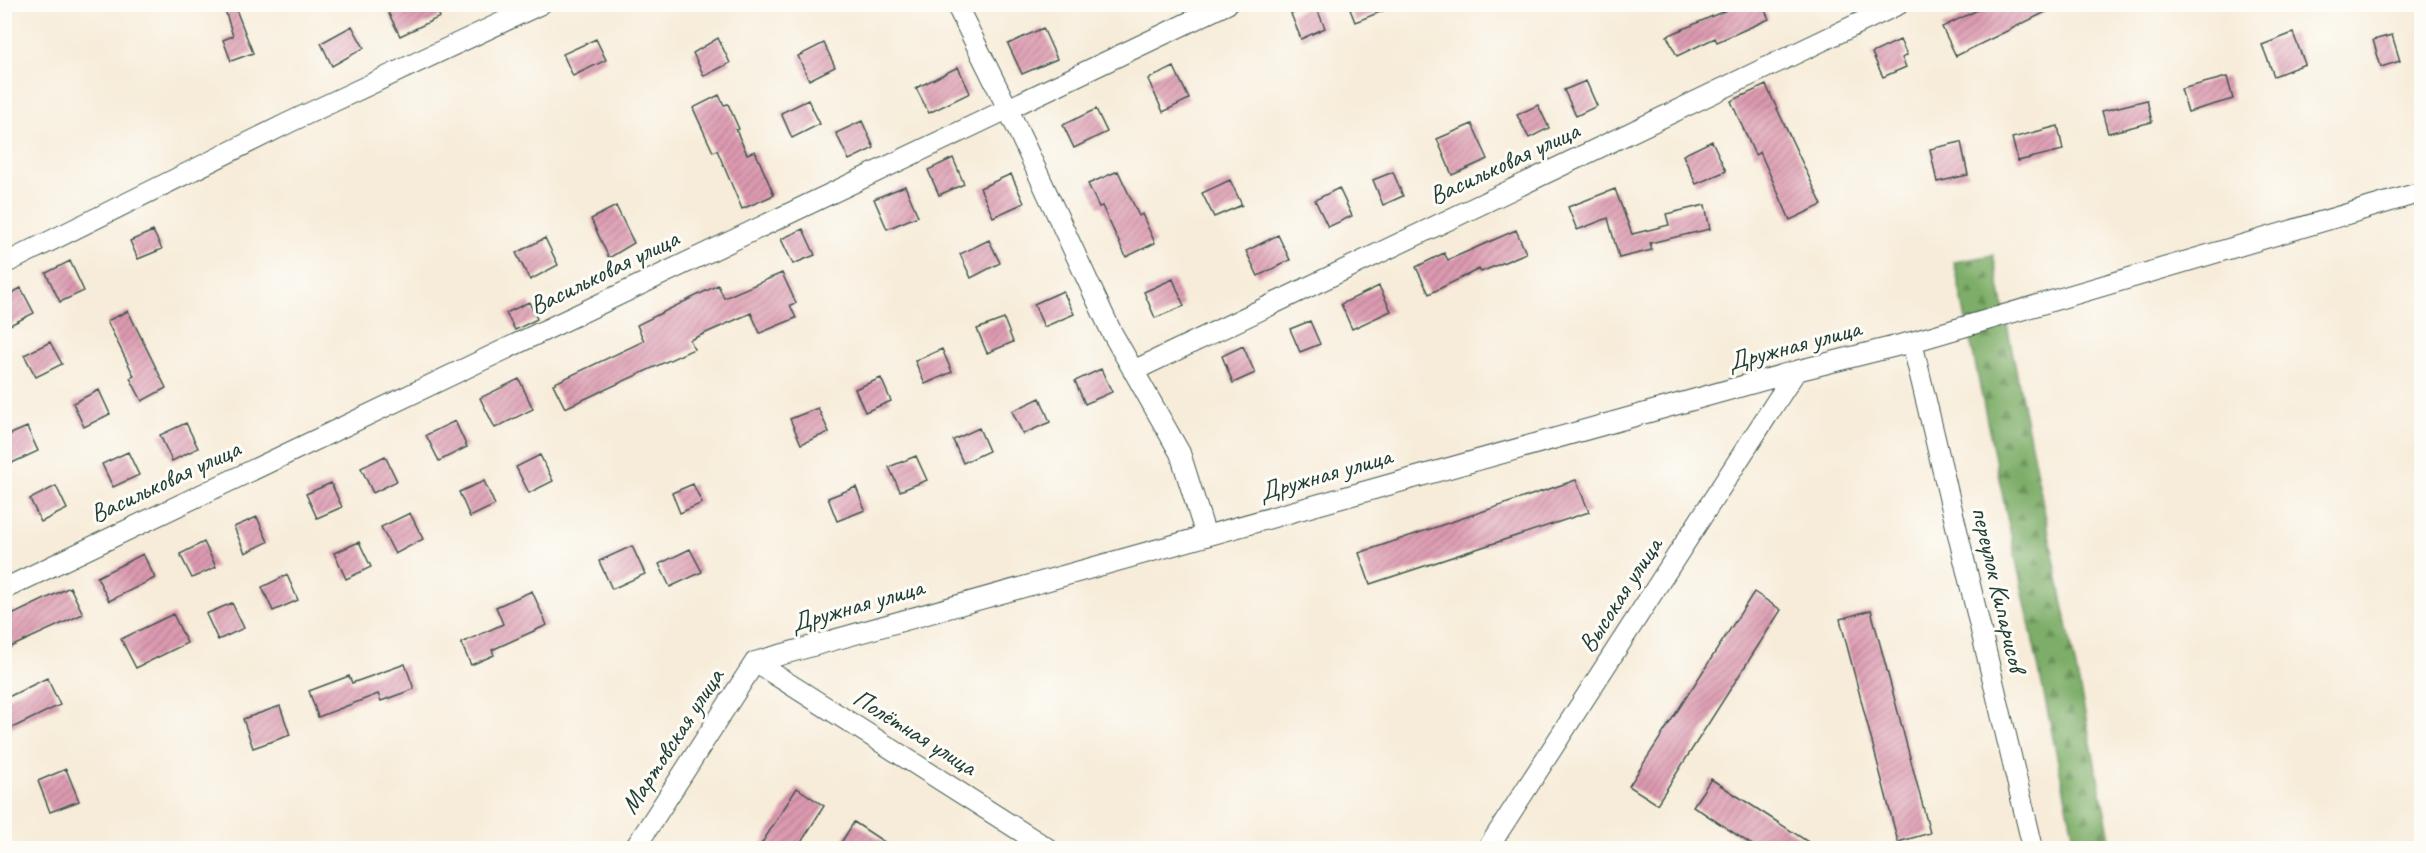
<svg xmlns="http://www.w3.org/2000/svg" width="2426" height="853" font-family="Caveat,sans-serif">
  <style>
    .forest { fill: url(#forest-firs); stroke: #4e754e; stroke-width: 1.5 }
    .building { fill: url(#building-hatch) }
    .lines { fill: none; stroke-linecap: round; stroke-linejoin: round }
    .minor-casing { stroke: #3f574d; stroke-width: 22 }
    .minor { stroke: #fff; stroke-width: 20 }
    .labels { text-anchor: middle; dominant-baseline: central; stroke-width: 6; stroke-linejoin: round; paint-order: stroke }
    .street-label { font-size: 26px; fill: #1f3d34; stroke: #fdfcf7 }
  </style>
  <defs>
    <pattern id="forest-firs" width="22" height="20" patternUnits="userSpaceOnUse" patternTransform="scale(1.5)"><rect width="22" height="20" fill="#7dad68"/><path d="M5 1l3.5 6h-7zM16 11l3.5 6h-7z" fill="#668e56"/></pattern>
    <pattern id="building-hatch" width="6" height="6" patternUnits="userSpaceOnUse" patternTransform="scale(1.5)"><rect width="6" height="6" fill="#dd9ab0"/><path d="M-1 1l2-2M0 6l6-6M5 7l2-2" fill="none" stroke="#b37f90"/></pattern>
  </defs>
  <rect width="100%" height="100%" fill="#fdfcf7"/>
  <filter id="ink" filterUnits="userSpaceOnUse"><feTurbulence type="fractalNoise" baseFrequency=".0167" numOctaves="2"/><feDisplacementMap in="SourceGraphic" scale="12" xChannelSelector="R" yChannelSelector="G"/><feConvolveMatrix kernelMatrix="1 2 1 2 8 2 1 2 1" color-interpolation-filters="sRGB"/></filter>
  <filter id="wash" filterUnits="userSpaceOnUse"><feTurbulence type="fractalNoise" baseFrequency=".008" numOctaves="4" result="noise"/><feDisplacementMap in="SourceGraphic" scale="24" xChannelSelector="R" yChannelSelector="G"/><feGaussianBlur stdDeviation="1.35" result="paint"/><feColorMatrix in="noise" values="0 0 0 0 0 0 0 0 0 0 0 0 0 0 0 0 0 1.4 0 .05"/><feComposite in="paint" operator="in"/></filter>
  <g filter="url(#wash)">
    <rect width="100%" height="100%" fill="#f7ecd9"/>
    <path class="forest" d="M 1993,255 L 2112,848 L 2076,848 L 1954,262 Z"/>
    <g id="blocks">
      <path class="building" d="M 384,4 L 434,4 L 440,17 L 400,36 Z
        M 1315,4 L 1325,28 L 1301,39 L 1291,14 Z
        M 1348,4 L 1398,4 L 1398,5 L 1355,22 Z
        M 1740,4 L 1762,4 L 1769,19 L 1717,42 L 1715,38 L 1677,56 L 1667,36 Z
        M 1990,4 L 2062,4 L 1956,56 L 1942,27 Z
        M 235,7 L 253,53 L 231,61 L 223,40 L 233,36 L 225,10 Z
        M 352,26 L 364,48 L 332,66 L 321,43 Z
        M 1043,28 L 1057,59 L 1022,74 L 1008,44 Z
        M 2293,33 L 2305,64 L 2274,76 L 2262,45 Z
        M 2392,35 L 2400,61 L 2381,67 L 2373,40 Z
        M 718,38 L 730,63 L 704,76 L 693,53 Z
        M 596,39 L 606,60 L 573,76 L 563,54 Z
        M 1900,40 L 1907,55 L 1902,58 L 1906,67 L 1883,77 L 1872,53 Z
        M 824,43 L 835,67 L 809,80 L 798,56 Z
        M 958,67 L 970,93 L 929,113 L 916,88 Z
        M 1174,67 L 1189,99 L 1163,112 L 1148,79 Z
        M 2227,77 L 2233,99 L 2188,112 L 2181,89 Z
        M 1586,81 L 1597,106 L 1576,116 L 1564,90 Z
        M 1766,85 L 1822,205 L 1790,220 L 1760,152 L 1755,155 L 1731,101 Z
        M 719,95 L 724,105 L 728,104 L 739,129 L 736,130 L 747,154 L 755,151 L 774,195 L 742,209 L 717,150 L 713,152 L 693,108 Z
        M 808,100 L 820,124 L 792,138 L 781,113 Z
        M 2147,100 L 2152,122 L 2108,133 L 2102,111 Z
        M 1538,105 L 1549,128 L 1529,138 L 1517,115 Z
        M 1096,109 L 1107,132 L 1074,148 L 1063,125 Z
        M 862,121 L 874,148 L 849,160 L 836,133 Z
        M 1472,124 L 1488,159 L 1452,175 L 1437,139 Z
        M 2058,126 L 2063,150 L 2018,161 L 2012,138 Z
        M 1712,141 L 1726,171 L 1696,184 L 1683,155 Z
        M 1961,142 L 1968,175 L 1937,182 L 1930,149 Z
        M 953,158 L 964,184 L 939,195 L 928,170 Z
        M 1118,171 L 1139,216 L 1142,214 L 1155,243 L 1126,257 L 1102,206 L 1099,207 L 1088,184 Z
        M 1393,172 L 1403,196 L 1383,205 L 1373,180 Z
        M 1011,174 L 1024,203 L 993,217 L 980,188 Z
        M 1230,180 L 1242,205 L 1214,217 L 1202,193 Z
        M 905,186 L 918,216 L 887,229 L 874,199 Z
        M 1339,188 L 1352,216 L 1328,227 L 1315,200 Z
        M 1615,189 L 1632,234 L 1669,225 L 1666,214 L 1705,205 L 1710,229 L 1650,243 L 1652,250 L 1619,258 L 1608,218 L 1577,230 L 1568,207 Z
        M 616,206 L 634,243 L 609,258 L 591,219 Z
        M 803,229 L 815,255 L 793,264 L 781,239 Z
        M 1516,230 L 1526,253 L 1481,272 L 1479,269 L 1429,294 L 1416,267 L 1444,253 L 1448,260 Z
        M 153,231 L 162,249 L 138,259 L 130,241 Z
        M 1278,235 L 1290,260 L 1258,276 L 1246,251 Z
        M 545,238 L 558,265 L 530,280 L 516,253 Z
        M 989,240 L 1000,263 L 971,278 L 960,254 Z
        M 70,261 L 84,291 L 60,302 L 46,273 Z
        M 782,273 L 796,303 L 790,305 L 796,318 L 760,333 L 751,313 L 690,340 L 694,349 L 565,408 L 553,384 L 644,341 L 637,325 L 718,285 L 724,298 Z
        M 1173,279 L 1184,306 L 1155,318 L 1144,292 Z
        M 1379,286 L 1391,311 L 1352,329 L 1341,304 Z
        M 21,288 L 34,313 L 10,325 L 4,314 L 4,297 Z
        M 1063,291 L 1074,314 L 1044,327 L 1034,304 Z
        M 529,302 L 537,319 L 515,330 L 506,313 Z
        M 128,311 L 166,388 L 142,401 L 130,378 L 134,376 L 107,321 Z
        M 1004,319 L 1013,342 L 987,353 L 977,329 Z
        M 1310,321 L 1320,344 L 1300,352 L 1290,329 Z
        M 50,342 L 62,364 L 36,377 L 24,355 Z
        M 1243,346 L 1255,373 L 1233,383 L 1222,356 Z
        M 942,349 L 952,372 L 925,384 L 915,361 Z
        M 1101,369 L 1112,392 L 1085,404 L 1075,381 Z
        M 881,378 L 891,401 L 865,412 L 855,389 Z
        M 519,379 L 533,409 L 495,428 L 480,398 Z
        M 99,390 L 110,414 L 84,427 L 73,403 Z
        M 1040,398 L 1050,422 L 1023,434 L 1012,411 Z
        M 818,408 L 829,432 L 801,444 L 790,419 Z
        M 455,421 L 467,447 L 439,461 L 426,435 Z
        M 186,423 L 198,448 L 172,461 L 160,435 Z
        M 27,427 L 38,451 L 12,463 L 4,445 L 4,437 Z
        M 979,428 L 989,451 L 963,463 L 953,440 Z
        M 128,452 L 139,475 L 113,487 L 102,464 Z
        M 540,455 L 553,481 L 529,493 L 516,467 Z
        M 385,456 L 397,481 L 373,493 L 361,468 Z
        M 916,456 L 927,480 L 900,491 L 889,467 Z
        M 1576,480 L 1589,512 L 1370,584 L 1359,553 Z
        M 484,481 L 495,505 L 470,517 L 459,492 Z
        M 331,483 L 342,507 L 317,518 L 306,494 Z
        M 693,484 L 702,503 L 680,513 L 672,493 Z
        M 56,486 L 67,509 L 41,522 L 30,499 Z
        M 856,487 L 865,510 L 837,521 L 828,498 Z
        M 410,513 L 423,539 L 395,554 L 381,527 Z
        M 257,517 L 268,542 L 245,553 L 234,527 Z
        M 204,542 L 216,567 L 192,578 L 180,554 Z
        M 359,542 L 371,567 L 346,579 L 334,553 Z
        M 632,546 L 645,574 L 612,589 L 599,561 Z
        M 690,549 L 702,572 L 670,587 L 659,564 Z
        M 143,554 L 155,578 L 109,601 L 97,577 Z
        M 287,575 L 298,600 L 273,611 L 262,587 Z
        M 70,587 L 83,614 L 4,650 L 4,601 L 7,600 L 14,614 Z
        M 532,591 L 547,625 L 492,650 L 494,655 L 471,665 L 461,643 L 503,624 L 496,607 Z
        M 1754,592 L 1781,610 L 1657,804 L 1629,786 Z
        M 232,603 L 244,628 L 218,640 L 206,614 Z
        M 1871,610 L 1930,833 L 1898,842 L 1840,619 Z
        M 173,614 L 187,643 L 136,668 L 121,639 Z
        M 405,664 L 414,689 L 381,701 L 378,694 L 318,717 L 309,691 L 349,676 L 352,683 Z
        M 47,678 L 60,705 L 12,728 L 4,711 L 4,699 Z
        M 280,706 L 290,735 L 253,748 L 243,719 Z
        M 66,769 L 79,801 L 50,812 L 38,781 Z
        M 1711,779 L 1819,849 L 1758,849 L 1693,806 Z
        M 797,788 L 824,806 L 797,849 L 758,849 Z
        M 854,822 L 895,849 L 837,849 Z"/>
    </g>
  </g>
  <g filter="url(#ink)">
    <use href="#blocks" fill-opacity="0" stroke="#3f574d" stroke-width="1.5"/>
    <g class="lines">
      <g class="minor-casing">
        <path id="minor" d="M 956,4 L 1008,109 L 1111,331 L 1180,453 L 1206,536
          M 4,264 L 288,123 L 541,4
          M 1912,342 L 2033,848
          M 1133,371 L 1899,4
          M 4,589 L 1227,4
          M 755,662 L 1796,371 L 1912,342 L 2422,192
          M 755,662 L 1047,848
          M 635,848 L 755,662
          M 1488,848 L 1796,371"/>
      </g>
      <use href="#minor" class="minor"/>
    </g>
  </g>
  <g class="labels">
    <g class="street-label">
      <text transform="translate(1504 163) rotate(-25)">Васильковая улица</text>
      <text transform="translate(604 272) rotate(-26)">Васильковая улица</text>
      <text transform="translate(1794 345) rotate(-15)">Дружная улица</text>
      <text transform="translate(1325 474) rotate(-16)">Дружная улица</text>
      <text transform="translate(165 481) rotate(-25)">Васильковая улица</text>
      <text transform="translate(1999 589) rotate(77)">переулок Кипарисов</text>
      <text transform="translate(1620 595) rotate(-57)">Высокая улица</text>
      <text transform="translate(857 605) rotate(-16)">Дружная улица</text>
      <text transform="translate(915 732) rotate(32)">Полётная улица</text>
      <text transform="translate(672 741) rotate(-57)">Мартовская улица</text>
    </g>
  </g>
  <rect width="2426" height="853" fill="none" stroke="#fdfcf7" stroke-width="24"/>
</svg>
